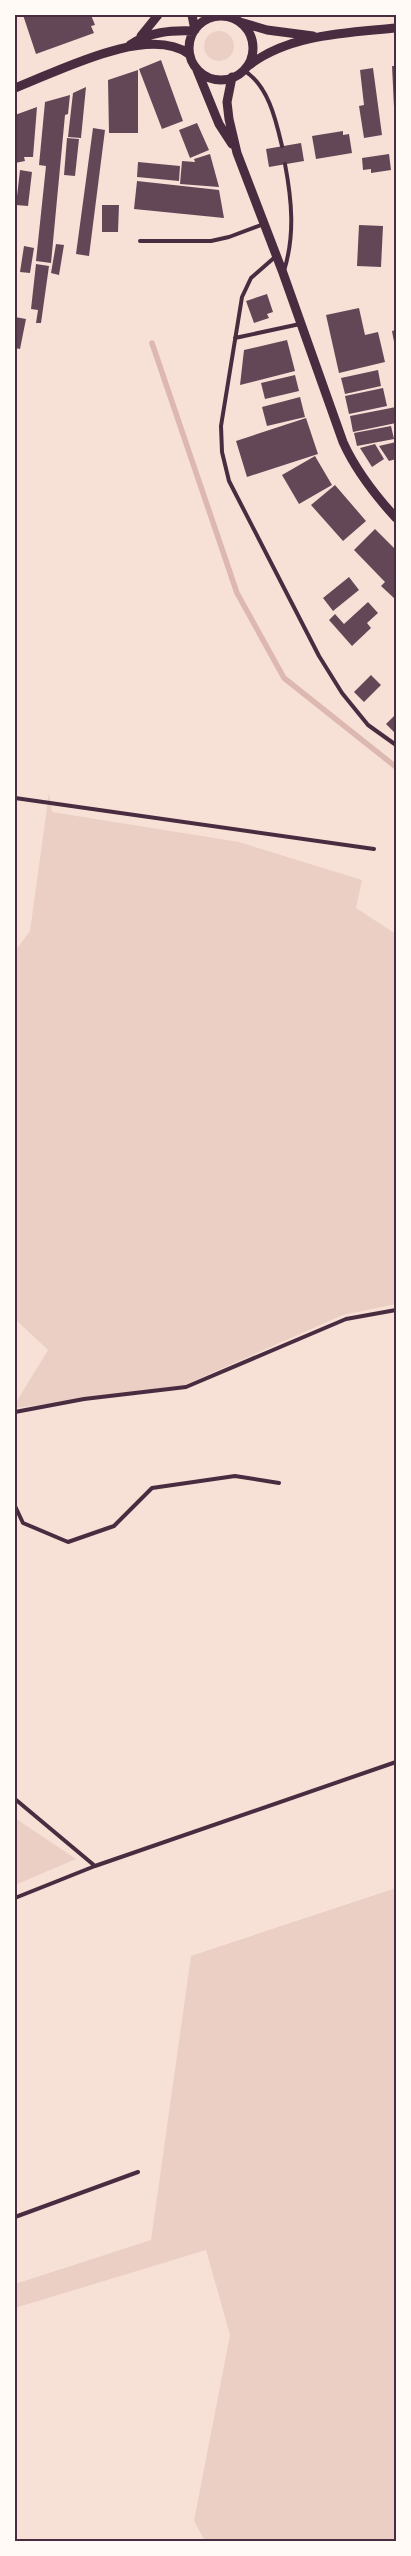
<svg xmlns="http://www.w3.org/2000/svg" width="411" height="2556" font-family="'Nunito Sans',sans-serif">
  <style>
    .green { fill: #ebcfc5 }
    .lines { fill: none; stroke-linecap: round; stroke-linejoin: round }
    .stream { stroke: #dcb8b0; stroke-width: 5.5 }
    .building { fill: #644757 }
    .service { stroke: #4a2c40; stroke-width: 4 }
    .tertiary { stroke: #4a2c40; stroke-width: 9 }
    .neatline { fill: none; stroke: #4a2c40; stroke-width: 2 }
  </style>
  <rect width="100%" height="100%" fill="#f7e1d7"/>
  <path class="green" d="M204 46a15 15 0 1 1 30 0a15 15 0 1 1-30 0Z
    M 49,793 L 52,812 L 239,842 L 362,880 L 356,908 L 396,934 L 396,1304 L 343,1315 L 180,1387 L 15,1408 L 15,1404 L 48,1350 L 15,1319 L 15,951 L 30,931 Z
    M 15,1818 L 76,1859 L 15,1885 Z
    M 396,1888 L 396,2541 L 205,2541 L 194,2521 L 230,2335 L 206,2250 L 15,2308 L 15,2284 L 151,2240 L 191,1956 Z"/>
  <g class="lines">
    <path class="stream" d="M 152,343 L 237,593 L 284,678 L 396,767"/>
  </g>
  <path class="building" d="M 23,15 L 52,15 L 54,17 L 91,15 L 95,25 L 91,26 L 94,33 L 36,54 Z
    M 161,60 L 183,121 L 162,129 L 139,69 Z
    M 392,66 L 396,66 L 396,106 L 394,107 Z
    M 373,68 L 382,135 L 364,138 L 359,106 L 364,105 L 360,70 Z
    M 138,70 L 138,133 L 109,133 L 108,80 Z
    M 86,87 L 81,138 L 68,137 L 73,93 Z
    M 70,95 L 68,114 L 65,115 L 51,263 L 36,261 L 46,166 L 39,165 L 45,102 Z
    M 37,107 L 33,157 L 24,157 L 25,161 L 15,163 L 15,115 Z
    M 197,123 L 209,150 L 190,158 L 179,130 Z
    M 93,128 L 105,130 L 89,256 L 76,254 Z
    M 343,131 L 343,135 L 349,134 L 352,153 L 316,159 L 312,136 Z
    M 67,138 L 79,139 L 75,176 L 64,175 Z
    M 301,143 L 304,161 L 269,167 L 266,149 Z
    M 210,154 L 219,187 L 180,184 L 182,161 L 195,162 L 194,159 Z
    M 389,154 L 391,170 L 371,173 L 371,169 L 363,170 L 362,158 Z
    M 138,162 L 180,166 L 179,181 L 137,177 Z
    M 20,170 L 32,172 L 28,206 L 16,205 Z
    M 137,181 L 219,190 L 224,218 L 134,209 Z
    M 102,205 L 119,205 L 118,232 L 102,232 Z
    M 359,225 L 383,226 L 381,267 L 357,266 Z
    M 56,244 L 64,245 L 59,275 L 51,273 Z
    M 24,246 L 34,248 L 30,273 L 20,272 Z
    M 36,264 L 49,266 L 41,323 L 36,323 L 38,310 L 31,309 Z
    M 267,294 L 273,312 L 267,314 L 269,318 L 254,323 L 246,301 Z
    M 359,308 L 365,335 L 378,332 L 385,362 L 339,373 L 326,315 Z
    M 15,317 L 26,319 L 20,349 L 15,348 Z
    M 396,330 L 396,347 L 395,347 L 392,331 Z
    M 287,340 L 295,371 L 240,385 L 244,350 Z
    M 378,370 L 381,386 L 345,394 L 341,378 Z
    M 295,375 L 299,391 L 265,399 L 261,383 Z
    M 383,388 L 387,406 L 349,414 L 345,396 Z
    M 300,397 L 305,417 L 267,426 L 262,407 Z
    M 396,407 L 396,423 L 353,432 L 350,416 Z
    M 306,418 L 318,454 L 247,477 L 236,441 Z
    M 391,426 L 394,439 L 357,446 L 354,433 Z
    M 396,442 L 396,459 L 389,461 L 379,446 Z
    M 375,444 L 384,459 L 372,467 L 360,448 Z
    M 315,456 L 332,485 L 299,504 L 282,475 Z
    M 335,485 L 366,521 L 343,541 L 311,505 Z
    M 375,529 L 396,550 L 395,599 L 381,586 L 385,582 L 354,550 Z
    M 349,577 L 359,590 L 333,611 L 323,598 Z
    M 368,602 L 378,613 L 367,623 L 371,628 L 352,646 L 329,620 L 335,614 L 344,624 Z
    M 371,675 L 381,685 L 364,702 L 354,692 Z
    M 396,714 L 396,734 L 386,724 Z"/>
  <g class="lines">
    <path class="service" d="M 243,70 C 268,84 276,120 282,146
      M 140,241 L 211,241 L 229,237 L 264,224
      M 275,257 L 251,278 L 242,297 L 221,426 L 222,452 L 229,481 L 319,656 L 342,693 L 368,725 L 396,745
      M 284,271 C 295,235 292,201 285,164
      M 235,338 L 300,324
      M 15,798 L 374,849
      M 15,1412 L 84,1399 L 186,1387 L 346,1319 L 396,1310
      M 15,1506 L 23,1523 L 68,1542 L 114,1526 L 152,1488 L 235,1476 L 279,1483
      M 15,1799 L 95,1866
      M 15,1898 L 95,1866 L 396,1762
      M 15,2217 L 138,2172"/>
    <path class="tertiary" d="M 192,15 L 195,30
      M189 48a32 32 0 1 1 64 0a32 32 0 1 1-64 0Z
      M 240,22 L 267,30 L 313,36
      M 141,36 L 158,15
      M 130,45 C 149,32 170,30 194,31
      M 248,66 C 289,34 347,33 396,28
      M 197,70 L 219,124 L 232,144
      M 232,77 L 227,102 L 229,119 L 237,153 L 283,273 L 343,442 C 356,471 374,494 396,518
      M 15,88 C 59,71 148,24 189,54"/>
  </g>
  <rect width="411" height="2556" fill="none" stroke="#fffaf5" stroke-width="32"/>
  <rect x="16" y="16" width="379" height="2524" class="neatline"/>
</svg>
